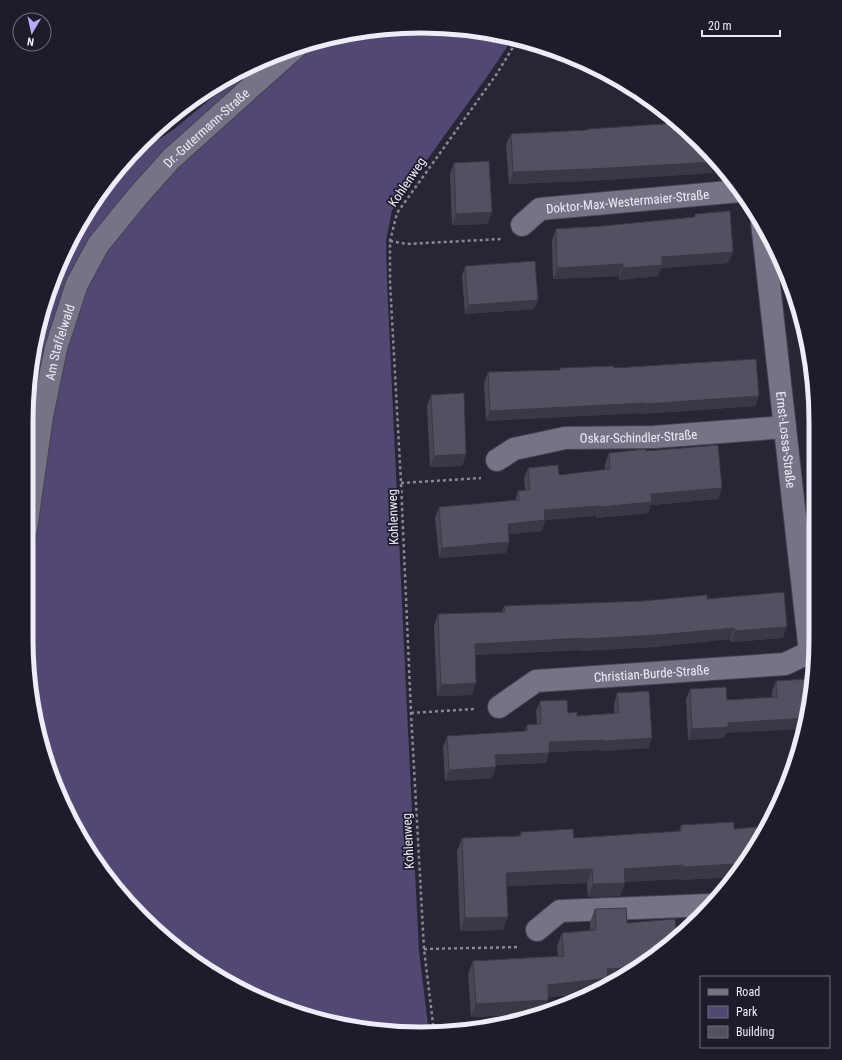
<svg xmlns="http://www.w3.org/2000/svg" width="842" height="1060" font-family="'Roboto Condensed',sans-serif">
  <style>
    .green { fill: #524873 }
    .forest { fill: #5f4a95 }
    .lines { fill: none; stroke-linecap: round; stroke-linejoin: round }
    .minor-casing { stroke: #464351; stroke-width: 24 }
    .path { stroke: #8a8895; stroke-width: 2.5; stroke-dasharray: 3 3; stroke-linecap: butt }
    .minor { stroke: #777386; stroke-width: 22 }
    .wall { fill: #484554 }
    .shaded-wall { fill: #3b3845 }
    .building { fill: #545062; stroke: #3b3845 }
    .labels { text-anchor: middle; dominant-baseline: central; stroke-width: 3.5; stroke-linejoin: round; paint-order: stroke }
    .street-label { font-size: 13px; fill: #eeecf7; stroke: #1e1b2b }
    .rim { fill: none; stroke: #eeecf7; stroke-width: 5 }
  </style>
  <rect width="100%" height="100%" fill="#282535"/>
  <path class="green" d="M 447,27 L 513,38 L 491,71 L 409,185 L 392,210 L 386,241 L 387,282 L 407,710 L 419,951 L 429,1033 L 421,1034 L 319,1020 L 223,981 L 142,918 L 79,836 L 39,741 L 26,639 L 26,611 L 50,418 L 65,350 L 87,288 L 106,251 L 145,202 L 177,168 L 272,82 L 319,41 L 370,29 Z
    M 523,40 L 546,48 L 520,46 Z
    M 238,80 L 241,84 L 163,153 L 126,192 L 89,241 L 67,281 L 45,346 L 31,415 L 27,452 L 27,395 L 47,294 L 79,224 L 122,163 L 173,130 L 214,96 Z"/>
  <path class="forest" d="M 267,59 L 259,66 L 234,75 L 209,92 L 170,124 L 146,139 L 161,124 L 224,79 Z"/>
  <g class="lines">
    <g class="minor-casing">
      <g id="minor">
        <path id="s1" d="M 762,222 L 810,652 L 814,655"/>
        <path id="s2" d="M 522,225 L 540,209 L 740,191"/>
        <path id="s3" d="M 497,460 L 514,449 L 565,438 L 654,437 L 785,427"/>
        <path id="s4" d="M 26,529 L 42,416 L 56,348 L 77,284 L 98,245 L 137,197 L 171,159 L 297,46"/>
        <path id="s5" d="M 499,707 L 536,681 L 785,664 L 810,652"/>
        <path d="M 537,930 L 560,911 L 711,905"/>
      </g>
    </g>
    <path class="path" d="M 134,150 L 158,135
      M 390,241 L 407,244 L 501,239
      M 401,483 L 481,478
      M 411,713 L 474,709
      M 424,949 L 520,947
      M 434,1032 L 424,949 L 411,713 L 401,483 L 390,282 L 390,241 L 397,213 L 496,75 L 518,39"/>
    <use href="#minor" class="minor"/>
  </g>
  <path class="wall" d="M 588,129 L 712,173 L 587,181 L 509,184 L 506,145 L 511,134 L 588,130 Z
    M 454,163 L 492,212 L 487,224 L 452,225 L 450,174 Z
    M 695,214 L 733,252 L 728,263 L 661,268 L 658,276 L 619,280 L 619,276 L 553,279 L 552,240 L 556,229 L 603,226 L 694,217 Z
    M 465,266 L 534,309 L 465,314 L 462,276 Z
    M 560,368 L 614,368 L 759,396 L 755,406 L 641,414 L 641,413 L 486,421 L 484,383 L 488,372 L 560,370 Z
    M 431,395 L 466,454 L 462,466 L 430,467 L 427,406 Z
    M 646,451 L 722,488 L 718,499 L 651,505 L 648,513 L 596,518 L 596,516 L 545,520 L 542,531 L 509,534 L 506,553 L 439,558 L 435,518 L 439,507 L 515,501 L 518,491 L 525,490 L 524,478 L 528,468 L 559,475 L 605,470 L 605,464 L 609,453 Z
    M 707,599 L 783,638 L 731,642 L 730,639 L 654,647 L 580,651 L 580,650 L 476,655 L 472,695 L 437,696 L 434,626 L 438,614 L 502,612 L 504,606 Z
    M 807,679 L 726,733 L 724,738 L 688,740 L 686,699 L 690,689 L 727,700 L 772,697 L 772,691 L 776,681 Z
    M 617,693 L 649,748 L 601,751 L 601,750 L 549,752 L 546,763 L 495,765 L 492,778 L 445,781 L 443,747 L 447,736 L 524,732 L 527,725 L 537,724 L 536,711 L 540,701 L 577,716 L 614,714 L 614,704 Z
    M 681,825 L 732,875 L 732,877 L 679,880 L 679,879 L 625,882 L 620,896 L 588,897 L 587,883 L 507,886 L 503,930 L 460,931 L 457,851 L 462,838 L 519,836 L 521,832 L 574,838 L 679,832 Z
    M 595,909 L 627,923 L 677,939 L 619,981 L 607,982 L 605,986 L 590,993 L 548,997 L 548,1000 L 544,1012 L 540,1014 L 471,1017 L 468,974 L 473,961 L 558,956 L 557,946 L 562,933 L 590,930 L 590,922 Z"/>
  <path class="shaded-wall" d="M 716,162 L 712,173 L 587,181 L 509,184 L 513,172 Z
    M 492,212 L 487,224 L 452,225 L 456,214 Z
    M 733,252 L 728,263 L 661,268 L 658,276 L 619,280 L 623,268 L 662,257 Z
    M 623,264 L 619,276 L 553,279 L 557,268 Z
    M 538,300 L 534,309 L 465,314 L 468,305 Z
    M 759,396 L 755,406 L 641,414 L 645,404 Z
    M 645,403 L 641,413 L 486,421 L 490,411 Z
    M 466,454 L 462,466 L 430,467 L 434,456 Z
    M 722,488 L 718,499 L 651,505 L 648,513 L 596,518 L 600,507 L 651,494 Z
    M 600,506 L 596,516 L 541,520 L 544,510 Z
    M 545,520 L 542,531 L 504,535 L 508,524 Z
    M 509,542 L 506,553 L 439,558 L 442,548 Z
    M 787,627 L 783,638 L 731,642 L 735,631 Z
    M 734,628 L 730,639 L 654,647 L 580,651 L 584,639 Z
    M 584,638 L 580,650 L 471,655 L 475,644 Z
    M 476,683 L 472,695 L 437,696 L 441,685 Z
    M 808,718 L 805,729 L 726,733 L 724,738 L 688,740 L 692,729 L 728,723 Z
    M 652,738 L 649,748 L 601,751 L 605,741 Z
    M 605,740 L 601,750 L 545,752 L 549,742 Z
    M 549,753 L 546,763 L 491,765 L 495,755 Z
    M 496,767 L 492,778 L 445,781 L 449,770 Z
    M 736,862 L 745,862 L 737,875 L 732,875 L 732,877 L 679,880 L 683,867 Z
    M 683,865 L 679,879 L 620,882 L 624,869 Z
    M 592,869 L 587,883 L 501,886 L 506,873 Z
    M 625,883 L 620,896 L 588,897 L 593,884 Z
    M 508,917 L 503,930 L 460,931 L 465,918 Z
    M 639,967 L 619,981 L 607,982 L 605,986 L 590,993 L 543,998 L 548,985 L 607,969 Z
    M 548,1000 L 544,1012 L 540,1014 L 471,1017 L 476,1004 Z"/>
  <path class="building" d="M 678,123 L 716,159 L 716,162 L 591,169 L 513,172 L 511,134 L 588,130 L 588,129 Z
    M 489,161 L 492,212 L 456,214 L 454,163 Z
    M 730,211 L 733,252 L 662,257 L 662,265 L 623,268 L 623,264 L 557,268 L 556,229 L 603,226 L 695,217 L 695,214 Z
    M 535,261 L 538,300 L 468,305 L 465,266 Z
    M 756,359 L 759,396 L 645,404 L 645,403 L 490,411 L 488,372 L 560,370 L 560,368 L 614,366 L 614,368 Z
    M 464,393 L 466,454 L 434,456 L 431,395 Z
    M 718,445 L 722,488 L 651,494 L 652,502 L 600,507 L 600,506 L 544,510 L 545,520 L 508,524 L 509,542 L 442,548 L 439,507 L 519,500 L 518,491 L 530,490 L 528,468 L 558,465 L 559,475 L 610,469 L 609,453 L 646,449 L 646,451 Z
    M 784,592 L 787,627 L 735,631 L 734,628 L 658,635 L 584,639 L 584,638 L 475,644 L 476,683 L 441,685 L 438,614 L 505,612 L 504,606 L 643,601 L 707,595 L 707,599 Z
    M 807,679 L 809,713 L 808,718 L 728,723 L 728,727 L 692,729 L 690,689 L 726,687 L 727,700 L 777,697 L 776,681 Z
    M 649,691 L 652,738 L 605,741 L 605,740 L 549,742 L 549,753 L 495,755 L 496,767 L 449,770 L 447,736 L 527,731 L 527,725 L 541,724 L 540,701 L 567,700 L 568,713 L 577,712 L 577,716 L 619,713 L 617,693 Z
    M 734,822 L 734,829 L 757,827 L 757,840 L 745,862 L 736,862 L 736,864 L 683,867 L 683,865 L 624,869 L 625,883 L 593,884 L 592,869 L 506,873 L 508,917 L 465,918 L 462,838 L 521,836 L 521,832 L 573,829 L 574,838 L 681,831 L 681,825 Z
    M 626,908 L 627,923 L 675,919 L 677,939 L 639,967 L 607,969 L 608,978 L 548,985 L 548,1000 L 476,1004 L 473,961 L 564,956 L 562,933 L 596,930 L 595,909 Z"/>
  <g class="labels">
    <g class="street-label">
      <text stroke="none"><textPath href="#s4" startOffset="455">Dr.-Gutermann-Straße</textPath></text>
      <text transform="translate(407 182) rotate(-56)">Kohlenweg</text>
      <text stroke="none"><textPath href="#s2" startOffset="112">Doktor-Max-Westermaier-Straße</textPath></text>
      <text stroke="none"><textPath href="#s4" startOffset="190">Am Staffelwald</textPath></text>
      <text stroke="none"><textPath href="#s3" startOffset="146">Oskar-Schindler-Straße</textPath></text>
      <text stroke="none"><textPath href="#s1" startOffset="219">Ernst-Lossa-Straße</textPath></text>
      <text transform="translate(393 517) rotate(-92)">Kohlenweg</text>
      <text stroke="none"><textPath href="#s5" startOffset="161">Christian-Burde-Straße</textPath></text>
      <text transform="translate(408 841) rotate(-93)">Kohlenweg</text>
    </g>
  </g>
  <path d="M0 0H842V1060H0ZM421 33H421A388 388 0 0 1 809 421V639A388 388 0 0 1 421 1027H421A388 388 0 0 1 33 639V421A388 388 0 0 1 421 33Z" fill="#1e1b2b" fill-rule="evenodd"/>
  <path class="rim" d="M421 33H421A388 388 0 0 1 809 421V639A388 388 0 0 1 421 1027H421A388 388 0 0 1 33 639V421A388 388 0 0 1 421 33Z"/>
  <rect x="700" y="976" width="130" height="72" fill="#1e1b2b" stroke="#716f7d"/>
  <rect x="708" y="989" width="20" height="6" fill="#777386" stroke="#716f7d"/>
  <text x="736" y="996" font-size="12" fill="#eeecf7">Road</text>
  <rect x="708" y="1006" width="20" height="12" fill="#524873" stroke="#716f7d"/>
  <text x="736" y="1016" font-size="12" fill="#eeecf7">Park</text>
  <rect x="708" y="1026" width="20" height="12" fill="#545062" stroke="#716f7d"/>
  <text x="736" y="1036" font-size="12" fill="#eeecf7">Building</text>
  <g transform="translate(32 32) rotate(189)"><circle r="19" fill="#1e1b2b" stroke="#716f7d"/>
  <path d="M0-3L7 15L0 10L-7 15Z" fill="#bbaaf6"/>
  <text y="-6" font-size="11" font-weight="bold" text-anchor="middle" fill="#eeecf7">N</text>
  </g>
  <path d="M702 30v6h78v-6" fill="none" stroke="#eeecf7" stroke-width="2"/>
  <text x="708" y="30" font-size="12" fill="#eeecf7" stroke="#1e1b2b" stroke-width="3" paint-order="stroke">20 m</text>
</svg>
